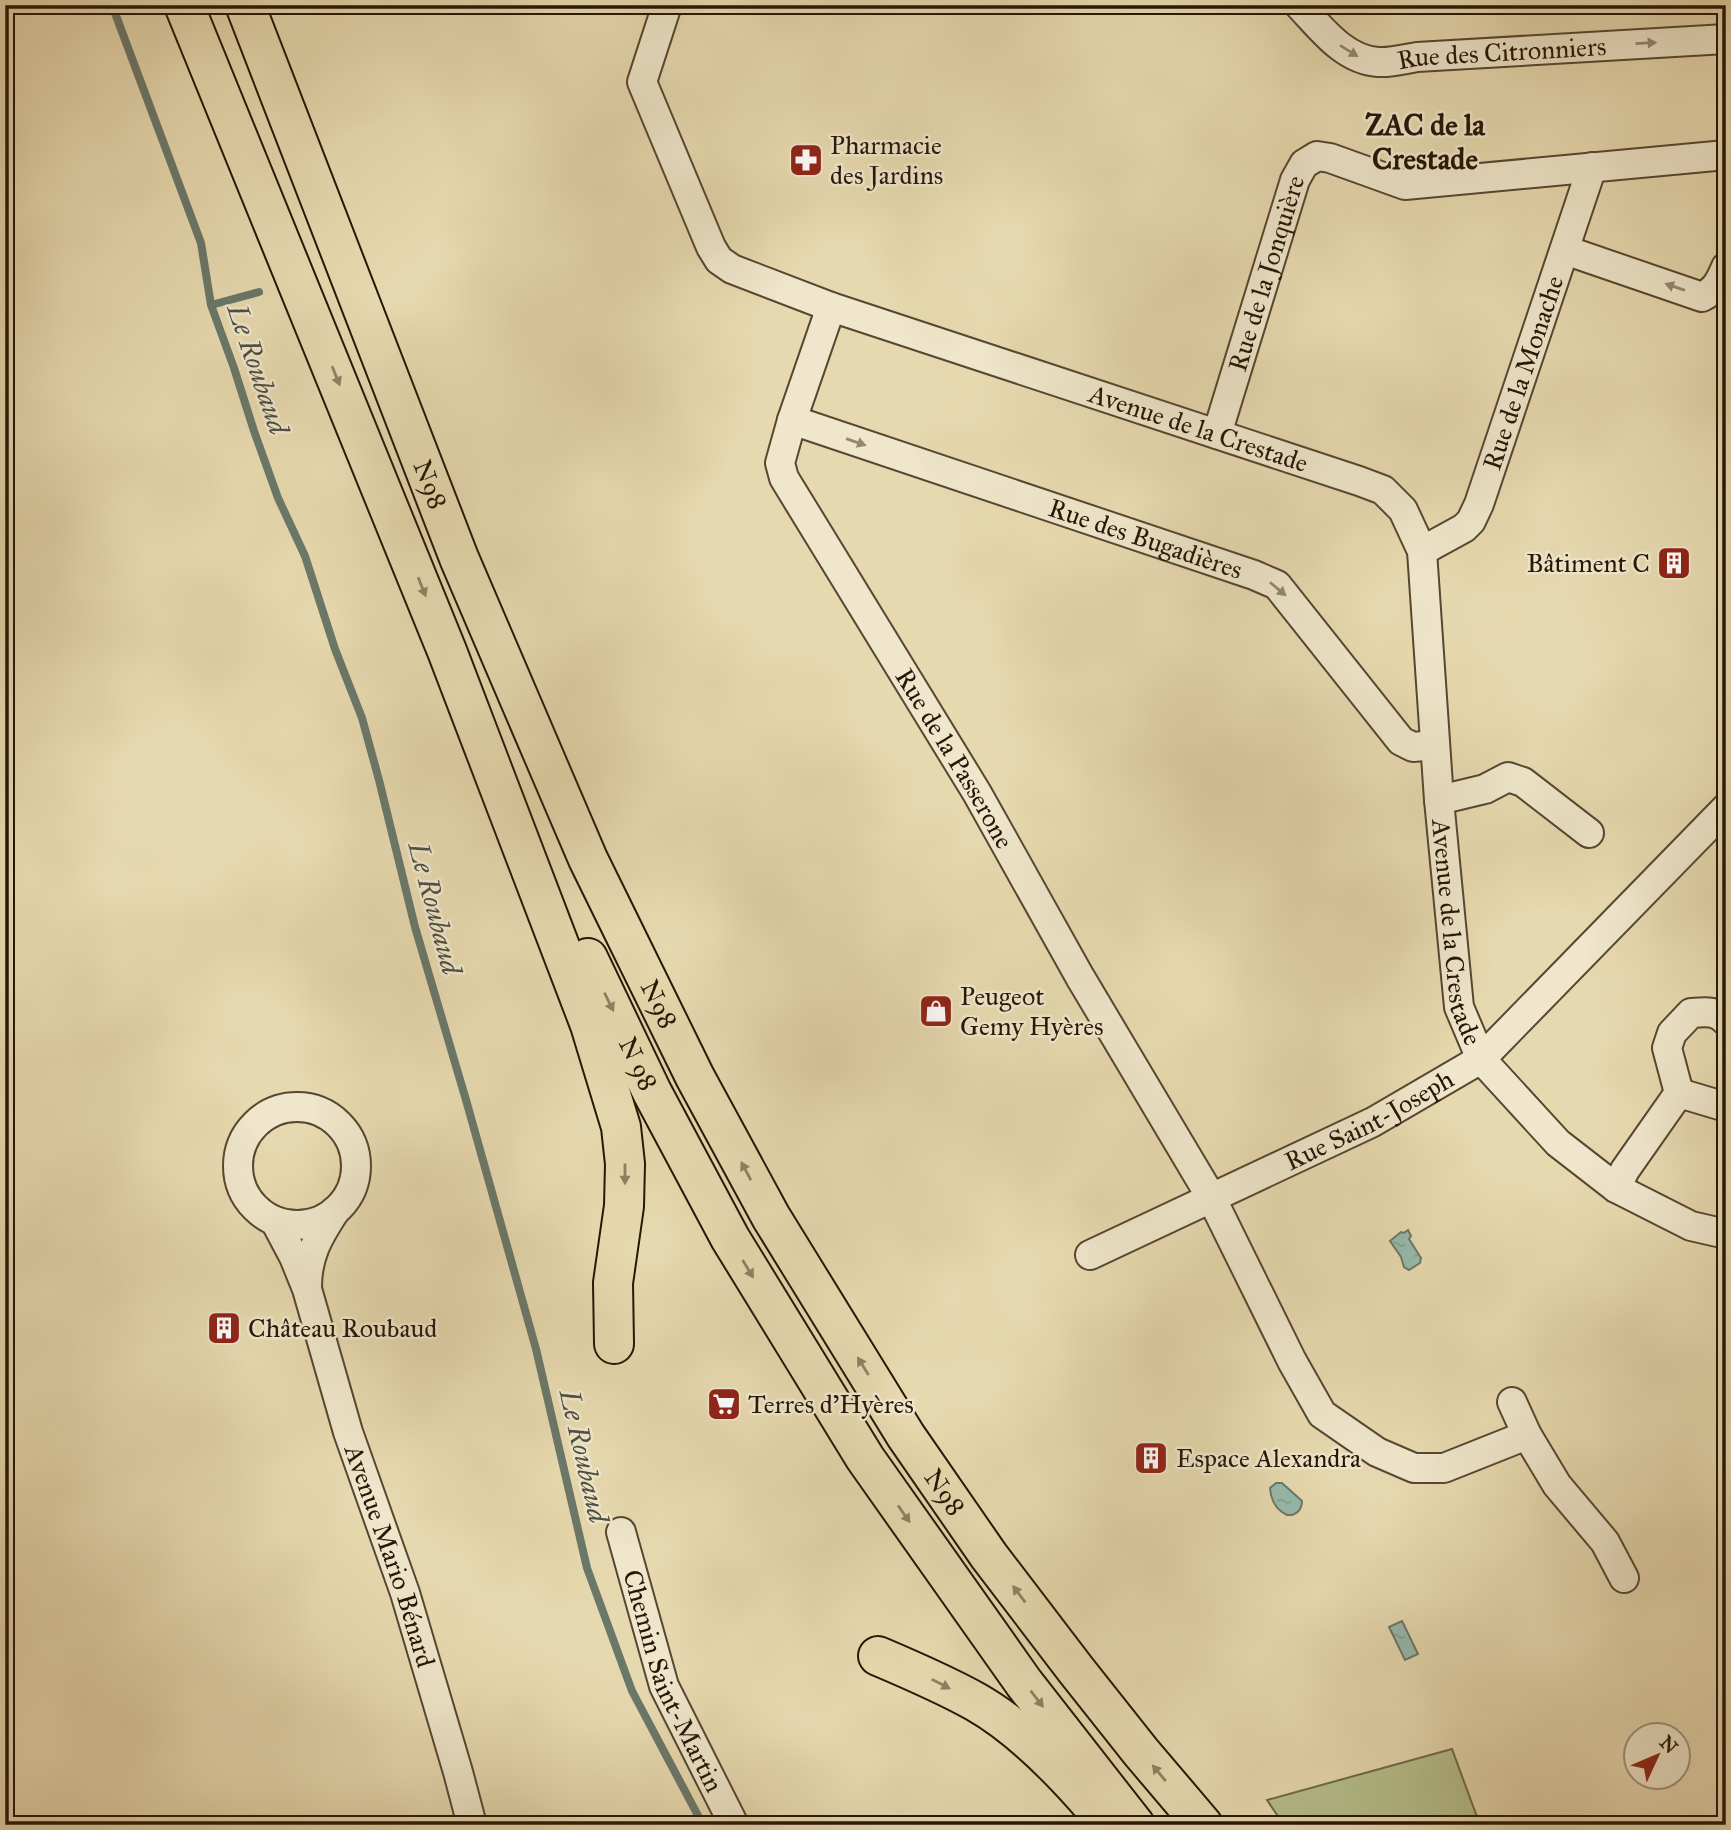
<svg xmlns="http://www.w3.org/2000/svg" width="1731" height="1830" font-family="'IM FELL Great Primer',serif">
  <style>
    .park { fill: #b5bf8b; stroke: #6e6a49; stroke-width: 2 }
    .water { fill: url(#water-ripples); stroke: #6a786a; stroke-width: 2 }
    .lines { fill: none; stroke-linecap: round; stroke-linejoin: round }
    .stream { stroke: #6a786a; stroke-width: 8 }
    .street-casing { stroke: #564731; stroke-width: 32 }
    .highway-casing { stroke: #261607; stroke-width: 42 }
    .street { stroke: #efe6cb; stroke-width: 28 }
    .highway { stroke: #e7d9af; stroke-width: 38 }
    .oneway { fill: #958873 }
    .oneway2 { fill: #908163 }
    .labels { text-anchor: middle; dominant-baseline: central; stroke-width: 5; stroke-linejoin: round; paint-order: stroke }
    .street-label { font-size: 26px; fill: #261607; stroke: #efe6cb }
    .poi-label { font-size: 26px; fill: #261607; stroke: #efe6cb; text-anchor: start }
    .water-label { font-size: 28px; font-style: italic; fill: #4e4f41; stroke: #efe6cb }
    .quarter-label { font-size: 30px; font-weight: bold; fill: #261607; stroke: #efe6cb }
  </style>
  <defs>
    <pattern id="water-ripples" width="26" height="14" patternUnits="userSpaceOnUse" patternTransform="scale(1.75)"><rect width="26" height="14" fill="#97baac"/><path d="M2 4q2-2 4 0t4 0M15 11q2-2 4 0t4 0" fill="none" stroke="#829f92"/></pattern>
  </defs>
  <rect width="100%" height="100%" fill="#e7d9af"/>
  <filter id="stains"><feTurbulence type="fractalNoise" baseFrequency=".00286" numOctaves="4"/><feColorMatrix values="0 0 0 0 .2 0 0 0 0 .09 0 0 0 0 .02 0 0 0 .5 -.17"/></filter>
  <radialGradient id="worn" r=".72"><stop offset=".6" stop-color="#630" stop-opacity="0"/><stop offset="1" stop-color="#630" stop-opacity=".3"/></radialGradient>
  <path class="park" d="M 1452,1749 L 1480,1825 L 1284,1825 L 1267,1800 Z"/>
  <path class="water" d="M 1408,1230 L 1411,1236 L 1409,1239 L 1421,1258 L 1420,1263 L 1409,1270 L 1404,1267 L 1401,1257 L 1390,1241 L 1401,1232 L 1404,1233 Z
    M 1276,1483 L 1282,1483 L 1302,1501 C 1302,1510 1296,1516 1287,1515 C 1276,1510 1271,1500 1270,1488 Z
    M 1402,1621 L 1418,1654 L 1405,1660 L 1389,1627 Z"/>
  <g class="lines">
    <path class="stream" d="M 112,5 L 201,243 L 211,305 L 234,368 L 254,431 L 278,498 L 305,556 L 335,649 L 362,718 L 379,780 L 415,927 L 466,1100 L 536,1349 L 587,1568 L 632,1691 L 703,1825
      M 211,305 L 259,292"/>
    <g class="street-casing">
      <g id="street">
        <path id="s1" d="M 667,5 L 642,82 L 711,247 L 719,260 L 732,269 L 831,307 L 1359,481 L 1383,490 L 1403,510 L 1422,551 L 1439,800 L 1459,1007 L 1481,1059 L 1558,1143 L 1616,1188 L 1691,1226 L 1726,1234"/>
        <path id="s2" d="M 1299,5 C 1321,28 1344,60 1378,62 C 1391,63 1405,59 1417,57 L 1726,39"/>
        <path d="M 1565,250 L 1702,297 C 1716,290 1720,281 1726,267"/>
        <path id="s3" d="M 831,307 L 792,420 L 780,463 L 784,478 L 977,793 L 1080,977 L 1211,1197 L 1292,1361 L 1322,1414 L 1377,1452 L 1414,1468 L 1444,1468 L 1527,1435"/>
        <path id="s4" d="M 792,420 L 1254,575 L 1277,585 L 1401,741 L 1413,747 L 1435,745"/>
        <path id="s5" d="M 1217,434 L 1295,180 L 1304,164 L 1317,156 L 1330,158 L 1405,185 L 1726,155"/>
        <path id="s6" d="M 1422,551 L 1464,528 L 1471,521 L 1479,504 L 1592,167"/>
        <path d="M 1439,800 L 1485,789 L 1508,777 L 1523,782 L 1589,833"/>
        <path d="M 1679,1093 L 1667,1048 L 1672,1033 L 1691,1013 C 1705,1012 1716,1010 1726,1021"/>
        <path d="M 1679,1093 L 1726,1107"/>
        <circle cx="297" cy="1166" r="59"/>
        <path d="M 1616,1188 L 1625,1170 L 1679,1093"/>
        <path id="s7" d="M 275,1221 L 294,1257 L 307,1289 L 348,1432 L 405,1593 L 458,1772 L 472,1825"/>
        <path id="s8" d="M 1090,1255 L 1373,1122 L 1481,1059 L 1726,808"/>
        <path d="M 307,1287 C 307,1256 318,1237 335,1211"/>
        <path d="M 1512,1402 L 1527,1435 L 1557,1485 L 1605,1542 L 1624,1578"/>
        <path id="s9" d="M 621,1532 L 664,1686 L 734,1825"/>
      </g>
    </g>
    <g class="highway-casing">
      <g id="highway">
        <path d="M 184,5 L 447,651 L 590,1025 L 621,1127 L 625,1164 L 624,1206 L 613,1283 L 614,1344"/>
        <path id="s10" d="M 245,5 L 459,558 L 588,859 L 695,1077 L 771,1217 L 906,1436 L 989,1556 L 1076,1670 L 1141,1752 L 1203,1825"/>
        <path id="s11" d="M 588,958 L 652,1092 L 730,1238 L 865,1458 L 1024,1683 L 1135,1825"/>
        <path d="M 878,1656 C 911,1670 944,1684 976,1702 C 1020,1727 1059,1767 1092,1805"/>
      </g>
    </g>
    <use href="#street" class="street"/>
    <use href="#highway" class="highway"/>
  </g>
  <defs><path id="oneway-solid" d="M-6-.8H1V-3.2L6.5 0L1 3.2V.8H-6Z" transform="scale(1.75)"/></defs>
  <g class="oneway">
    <use href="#oneway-solid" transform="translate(1646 43) rotate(-3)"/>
    <use href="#oneway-solid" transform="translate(1349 51) rotate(32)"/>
    <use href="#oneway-solid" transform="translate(1675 287) rotate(-161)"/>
    <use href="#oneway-solid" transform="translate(856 442) rotate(19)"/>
    <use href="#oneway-solid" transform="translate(1278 589) rotate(40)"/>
  </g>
  <g class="oneway2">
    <use href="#oneway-solid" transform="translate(336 376) rotate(68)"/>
    <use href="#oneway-solid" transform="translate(422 587) rotate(68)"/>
    <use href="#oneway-solid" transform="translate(609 1002) rotate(64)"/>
    <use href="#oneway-solid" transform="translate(746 1171) rotate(-118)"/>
    <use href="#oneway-solid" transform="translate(625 1174) rotate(90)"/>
    <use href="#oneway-solid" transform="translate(748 1269) rotate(59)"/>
    <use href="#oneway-solid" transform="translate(863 1366) rotate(-122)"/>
    <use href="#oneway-solid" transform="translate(904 1514) rotate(55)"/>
    <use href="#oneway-solid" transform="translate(1019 1594) rotate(-127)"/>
    <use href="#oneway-solid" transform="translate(941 1684) rotate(27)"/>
    <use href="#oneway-solid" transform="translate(1037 1699) rotate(52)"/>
    <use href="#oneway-solid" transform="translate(1159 1773) rotate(-130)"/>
  </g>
  <defs>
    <g id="pharmacy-square" transform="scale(1.75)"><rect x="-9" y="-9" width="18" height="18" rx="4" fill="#8f2418" stroke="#efe6cb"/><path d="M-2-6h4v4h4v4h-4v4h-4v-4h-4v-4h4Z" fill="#fff"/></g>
    <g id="building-square" transform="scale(1.75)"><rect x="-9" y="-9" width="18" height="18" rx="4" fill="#8f2418" stroke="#efe6cb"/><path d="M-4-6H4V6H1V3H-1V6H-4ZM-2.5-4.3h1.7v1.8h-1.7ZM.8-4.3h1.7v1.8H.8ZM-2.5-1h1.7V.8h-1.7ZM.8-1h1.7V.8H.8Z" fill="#fff"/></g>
    <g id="shop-square" transform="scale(1.75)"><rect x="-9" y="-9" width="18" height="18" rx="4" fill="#8f2418" stroke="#efe6cb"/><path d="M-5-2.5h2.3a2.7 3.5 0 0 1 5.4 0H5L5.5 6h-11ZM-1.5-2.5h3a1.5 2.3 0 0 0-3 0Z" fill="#fff"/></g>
    <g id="supermarket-square" transform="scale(1.75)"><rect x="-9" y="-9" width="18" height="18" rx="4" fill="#8f2418" stroke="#efe6cb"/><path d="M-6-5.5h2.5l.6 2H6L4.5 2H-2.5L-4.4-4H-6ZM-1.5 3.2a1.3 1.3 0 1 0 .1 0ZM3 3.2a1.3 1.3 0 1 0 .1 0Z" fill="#fff"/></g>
  </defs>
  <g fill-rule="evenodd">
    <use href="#pharmacy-square" x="806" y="160"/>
    <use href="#building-square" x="1674" y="563"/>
    <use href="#shop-square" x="936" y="1011"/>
    <use href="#building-square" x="224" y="1328"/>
    <use href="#supermarket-square" x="724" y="1404"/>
    <use href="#building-square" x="1151" y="1458"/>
  </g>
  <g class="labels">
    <g class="street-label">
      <text stroke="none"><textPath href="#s2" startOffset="224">Rue des Citronniers</textPath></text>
      <text stroke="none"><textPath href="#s5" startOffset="168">Rue de la Jonquière</textPath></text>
      <text stroke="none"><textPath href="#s6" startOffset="215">Rue de la Monache</textPath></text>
      <text stroke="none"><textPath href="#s1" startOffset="784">Avenue de la Crestade</textPath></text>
      <text stroke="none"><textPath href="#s10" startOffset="514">N98</textPath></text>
      <text stroke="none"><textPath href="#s4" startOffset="373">Rue des Bugadières</textPath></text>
      <text stroke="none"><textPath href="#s3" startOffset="508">Rue de la Passerone</textPath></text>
      <text stroke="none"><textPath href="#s1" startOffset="1435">Avenue de la Crestade</textPath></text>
      <text stroke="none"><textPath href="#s10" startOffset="1082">N98</textPath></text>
      <text stroke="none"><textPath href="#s11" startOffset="117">N 98</textPath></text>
      <text stroke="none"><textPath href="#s8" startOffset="310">Rue Saint-Joseph</textPath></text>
      <text stroke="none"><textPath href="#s10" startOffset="1648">N98</textPath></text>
      <text stroke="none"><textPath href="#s7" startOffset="355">Avenue Mario Bénard</textPath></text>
      <text stroke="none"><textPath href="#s9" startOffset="158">Chemin Saint-Martin</textPath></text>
    </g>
    <g class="poi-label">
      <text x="830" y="145">Pharmacie<tspan x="830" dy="30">des Jardins</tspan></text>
      <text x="1650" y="563" text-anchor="end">Bâtiment C</text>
      <text x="960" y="996">Peugeot<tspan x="960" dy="30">Gemy Hyères</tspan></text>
      <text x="248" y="1328">Château Roubaud</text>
      <text x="748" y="1404">Terres d'Hyères</text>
      <text x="1176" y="1458">Espace Alexandra</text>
    </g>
    <g class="water-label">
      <text transform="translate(258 369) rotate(71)">Le Roubaud</text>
      <text transform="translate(435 908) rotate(75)">Le Roubaud</text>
      <text transform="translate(584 1456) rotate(77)">Le Roubaud</text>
    </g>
    <g class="quarter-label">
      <text x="1425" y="125">ZAC de la<tspan x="1425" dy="34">Crestade</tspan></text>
    </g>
  </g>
  <rect width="1731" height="1830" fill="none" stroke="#e7d9af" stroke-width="28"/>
  <rect x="7" y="7" width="1717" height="1816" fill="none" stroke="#261607" stroke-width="3.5"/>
  <rect x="14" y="14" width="1703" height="1802" fill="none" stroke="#261607" stroke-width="2"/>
  <g transform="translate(1657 1756) rotate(46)"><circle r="33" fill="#efe6cb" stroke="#9f937d" stroke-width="2"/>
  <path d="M0-5L12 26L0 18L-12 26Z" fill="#8f2418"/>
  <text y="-10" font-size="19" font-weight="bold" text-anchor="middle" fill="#261607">N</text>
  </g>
  <rect width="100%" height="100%" filter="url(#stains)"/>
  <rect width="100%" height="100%" fill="url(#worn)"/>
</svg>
